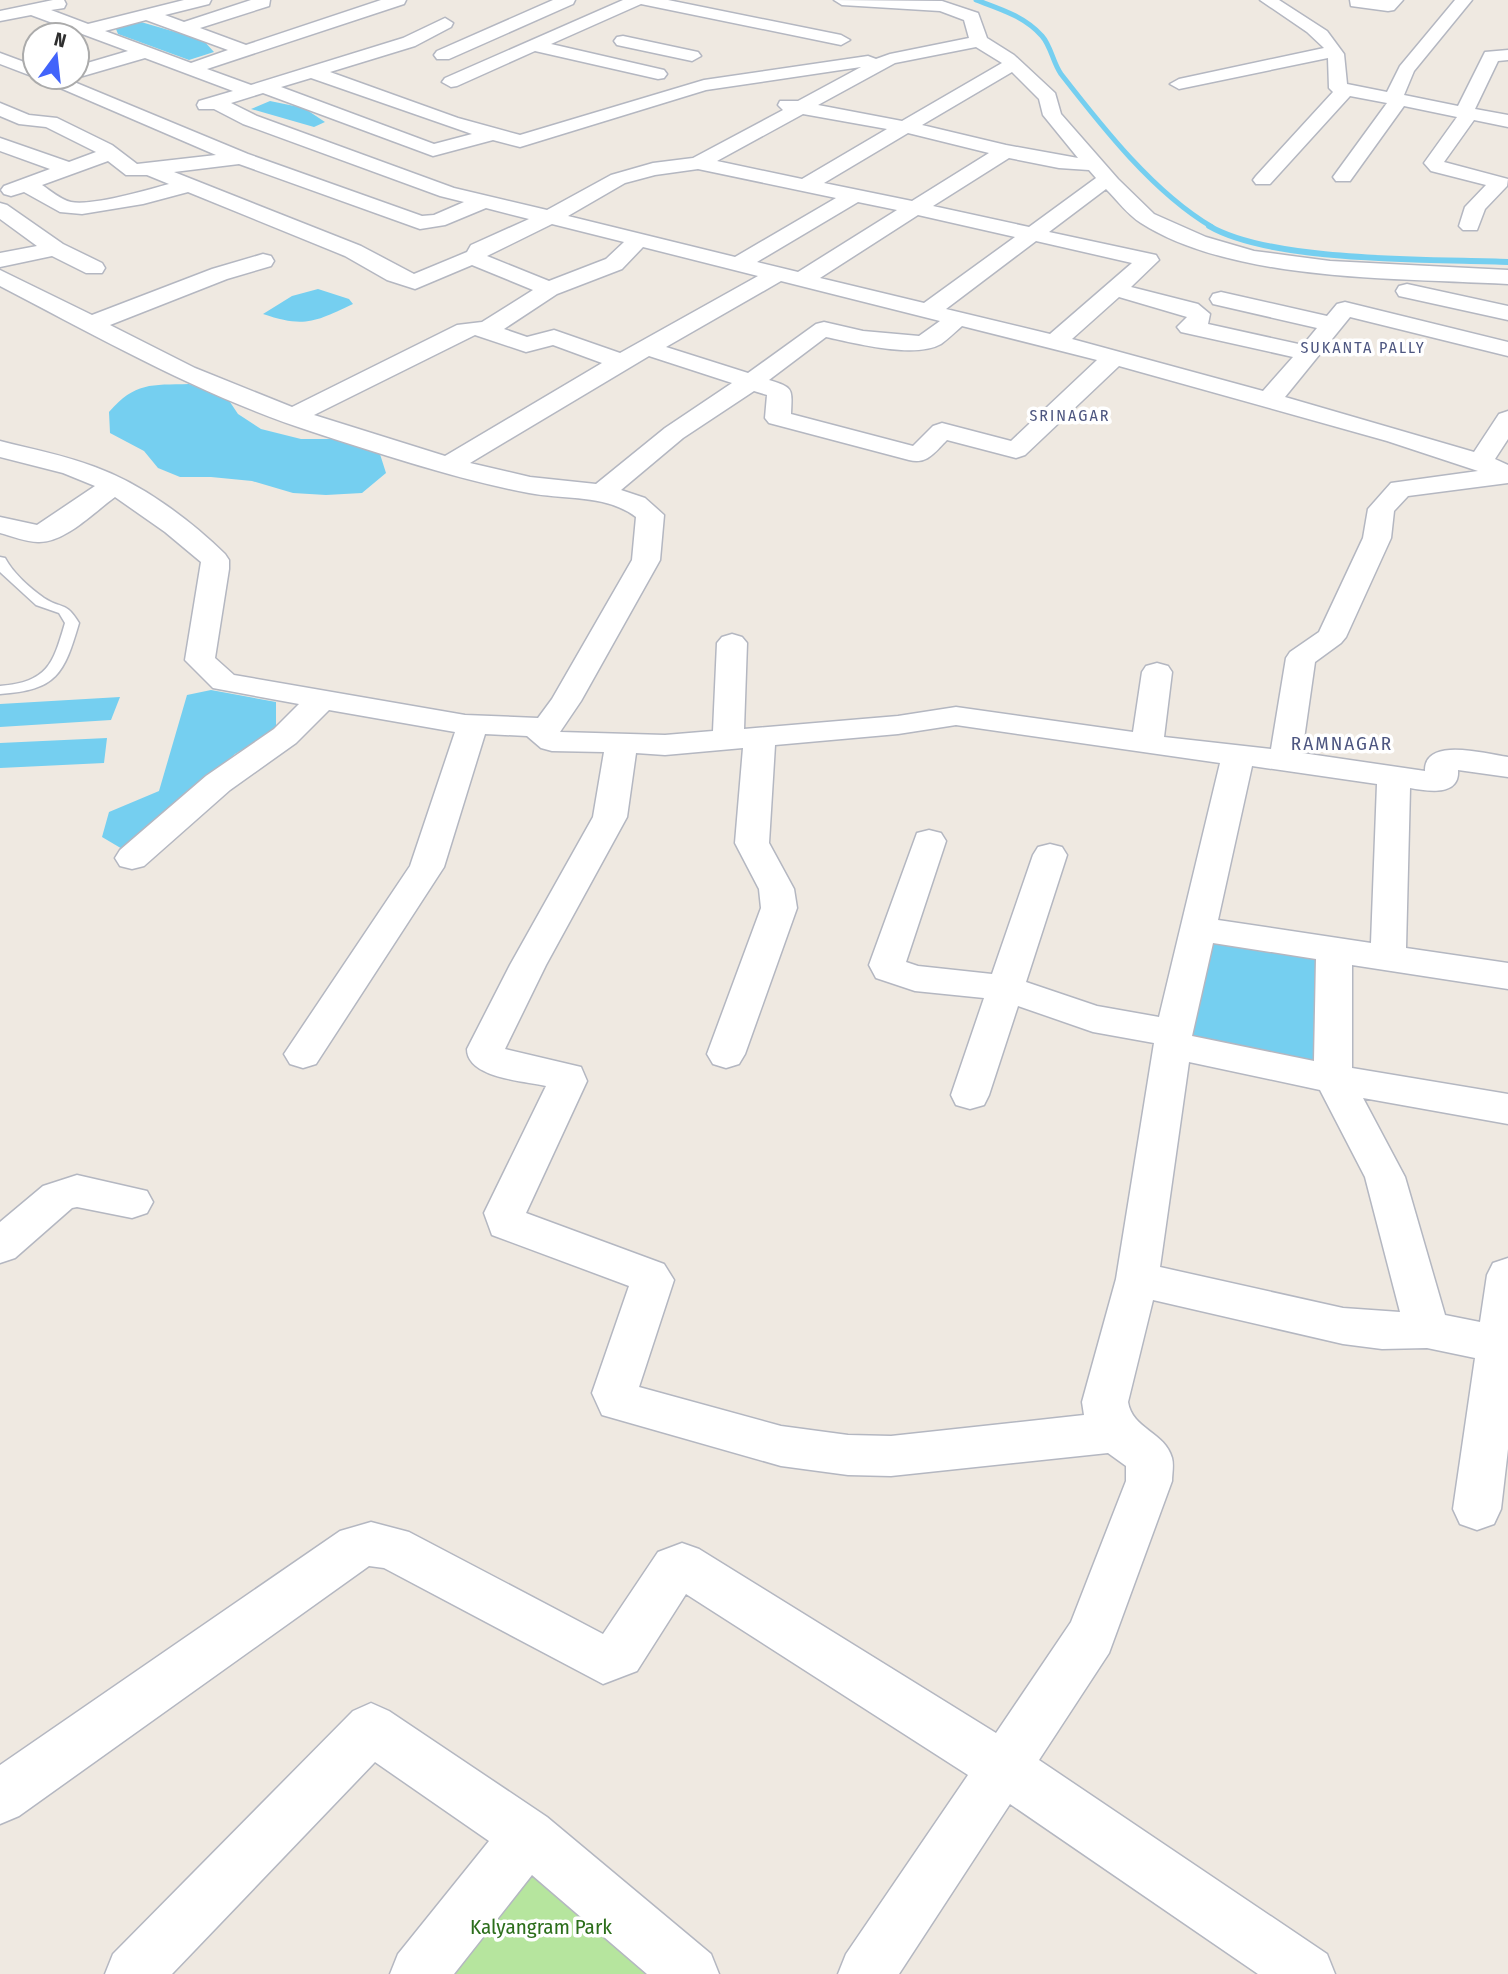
<svg xmlns="http://www.w3.org/2000/svg" width="1508" height="1974" font-family="'Fira Sans Condensed',sans-serif">
  <style>
    .green { fill: #b6e59e }
    .water { fill: #75cff0 }
    .lines { fill: none; stroke-linecap: round; stroke-linejoin: round }
    .stream-far1 { stroke: #75cff0; stroke-width: 5 }
    .stream { stroke: #75cff0; stroke-width: 6 }
    .service-casing { stroke: #b4b7c1; stroke-width: 3 }
    .minor-casing { stroke: #b4b7c1; stroke-width: 3 }
    .service { fill: #fff; fill-rule: evenodd }
    .minor { fill: #fff; fill-rule: evenodd }
    .labels { text-anchor: middle; dominant-baseline: central; stroke-width: 7; stroke-linejoin: round; paint-order: stroke }
    .far-neighbourhood-label { font-size: 16px; letter-spacing: 2px; fill: #4d5680; stroke: #fff }
    .neighbourhood-label { font-size: 19px; letter-spacing: 2px; fill: #4d5680; stroke: #fff }
    .near-park-label { font-size: 21px; fill: #2c6e1b; stroke: #fff }
  </style>
  <rect width="100%" height="100%" fill="#efe9e1"/>
  <path class="green" d="M 536,1860 L 667,1974 L 441,1974 Z"/>
  <path class="water" d="M 141,22 L 203,40 L 214,52 L 189,60 L 118,34 L 116,29 Z
    M 270,101 L 304,108 L 325,122 L 314,127 L 251,109 Z
    M 318,289 L 349,299 L 353,304 C 315,322 304,328 263,314 L 292,296 Z
    M 189,384 L 228,399 L 238,414 L 261,429 L 301,439 L 333,439 L 379,451 L 386,473 L 362,493 L 326,495 L 293,493 L 252,481 L 211,477 L 180,477 L 158,468 L 144,451 L 110,433 L 109,412 C 135,382 151,385 189,384 Z
    M 211,690 L 276,702 L 276,730 L 235,754 L 124,850 L 102,837 L 109,812 L 159,791 L 187,695 Z
    M 120,697 L 111,720 L 0,727 L 0,704 Z
    M 107,738 L 104,763 L 0,768 L 0,743 Z
    M 1206,938 L 1322,952 L 1319,1061 L 1268,1057 L 1186,1037 Z"/>
  <g class="lines">
    <path class="stream-far1" d="M 976,0 C 1000,9 1024,16 1042,36 C 1051,46 1053,63 1061,74 C 1103,128 1154,193 1212,227"/>
    <path class="stream" d="M 1209,226 C 1273,263 1431,259 1508,262"/>
    <g class="service-casing">
      <path id="service" d="M 0,557 L 5,558 C 13,573 30,588 44,598 C 62,610 65,600 79,623 C 64,674 57,690 0,694 L 0,686 C 48,682 53,664 65,623 L 59,613 L 36,605 L 0,572 Z"/>
    </g>
    <g class="minor-casing">
      <path id="minor" d="M 53,0 L 64,0 L 66,4 L 64,8 L 51,10 L 88,24 L 184,0 L 211,0 L 209,4 L 165,15 L 184,22 L 251,0 L 270,0 L 269,6 L 200,28 L 246,45 L 381,0 L 406,0 L 404,4 L 207,69 L 251,85 L 403,38 L 445,18 L 453,23 L 451,27 L 415,46 L 330,72 L 458,118 L 520,135 L 704,80 L 868,56 L 876,59 L 890,54 L 969,38 L 964,20 L 940,11 L 842,5 L 834,0 L 942,1 L 978,13 L 987,38 L 1014,55 L 1055,93 L 1061,114 L 1118,179 L 1154,214 L 1206,237 L 1254,251 L 1330,261 L 1508,270 L 1508,284 C 1400,278 1233,282 1141,223 C 1128,215 1117,200 1106,189 L 1049,232 L 1156,255 L 1159,260 L 1131,287 L 1198,304 L 1210,314 L 1208,324 L 1303,345 L 1317,328 L 1213,304 L 1210,299 L 1213,294 L 1221,292 L 1327,316 L 1337,304 L 1345,302 L 1508,342 L 1508,356 L 1350,317 L 1285,397 L 1474,452 L 1499,414 L 1508,411 L 1508,439 L 1495,459 L 1508,465 L 1508,483 L 1408,496 L 1394,511 L 1391,538 L 1346,637 L 1341,643 L 1315,662 L 1302,753 L 1425,771 C 1424,736 1486,754 1508,757 L 1508,777 L 1458,770 C 1460,797 1427,791 1410,788 L 1406,948 L 1508,963 L 1508,989 L 1352,965 L 1352,1068 L 1508,1094 L 1508,1124 L 1363,1098 L 1405,1177 L 1445,1315 L 1480,1322 L 1487,1275 L 1493,1263 L 1508,1258 L 1508,1449 L 1501,1509 L 1494,1524 L 1477,1530 L 1460,1524 L 1453,1509 L 1475,1358 L 1427,1348 L 1382,1349 L 1343,1344 L 1153,1300 L 1128,1402 C 1132,1429 1165,1432 1172,1458 C 1174,1465 1172,1474 1172,1481 L 1109,1653 L 1039,1760 L 1327,1954 L 1335,1974 L 1258,1974 L 1010,1804 L 899,1974 L 838,1974 L 846,1954 L 968,1775 L 686,1594 L 637,1671 L 603,1684 L 384,1568 L 369,1566 L 19,1816 L 0,1824 L 0,1765 L 340,1531 L 371,1522 L 409,1532 L 603,1634 L 658,1552 L 682,1543 L 699,1549 L 996,1733 L 1071,1622 L 1126,1481 L 1126,1466 L 1108,1453 L 891,1476 L 848,1475 L 781,1466 L 602,1415 L 592,1393 L 629,1286 L 492,1235 L 484,1213 L 546,1086 C 524,1081 467,1078 467,1049 L 510,965 L 593,817 L 604,752 L 552,751 L 541,748 L 527,736 L 485,734 L 444,867 L 316,1064 L 303,1068 L 290,1064 L 284,1054 L 410,866 L 455,732 L 329,710 L 296,743 L 230,790 L 144,866 L 132,869 L 120,866 L 115,858 L 120,850 L 206,776 L 274,729 L 299,704 L 213,688 L 185,660 L 201,562 L 165,532 L 115,497 C 94,512 65,543 38,542 C 26,542 12,536 0,533 L 0,517 L 37,525 L 95,486 L 63,473 L 0,457 L 0,441 C 31,449 64,455 95,467 C 142,484 189,519 225,554 L 229,560 L 229,569 L 215,658 L 234,675 L 465,715 L 538,718 L 552,699 L 632,560 L 636,517 C 606,494 565,500 529,493 C 456,479 384,455 313,432 C 204,397 102,339 0,286 L 0,270 L 92,315 L 212,269 L 263,254 L 271,256 L 274,261 L 271,266 L 227,279 L 110,325 L 195,368 L 292,407 L 457,325 L 482,322 L 533,290 L 472,265 L 415,289 L 387,280 L 345,256 L 188,192 L 143,204 L 82,214 L 60,212 L 24,192 L 11,196 L 4,194 L 1,190 L 4,186 L 50,169 L 0,151 L 0,138 L 69,162 L 96,152 L 46,127 L 19,124 L 0,116 L 0,103 L 29,115 L 57,118 L 112,145 L 137,164 L 216,155 L 37,78 L 0,64 L 0,53 L 35,66 L 35,77 L 62,77 L 248,154 L 422,216 L 434,215 L 464,202 L 440,196 L 243,124 L 214,109 L 199,109 L 197,105 L 199,101 L 233,91 L 145,58 L 83,76 L 75,77 L 77,66 L 128,51 L 31,15 L 0,21 L 0,11 ZM 146,20 L 228,50 L 191,63 L 105,31 ZM 976,47 L 1002,63 L 902,121 L 818,105 L 895,63 ZM 861,67 L 798,101 L 780,101 L 778,105 L 783,110 L 693,158 L 653,163 L 611,175 L 547,210 L 454,188 L 257,116 L 231,103 L 263,93 L 433,156 L 493,140 L 520,147 L 706,90 ZM 1012,72 L 1039,99 L 1043,115 L 1078,158 L 1006,145 L 922,125 ZM 311,78 L 472,134 L 434,144 L 281,87 ZM 803,114 L 887,129 L 802,179 L 717,161 ZM 908,133 L 989,153 L 912,201 L 824,183 ZM 1009,158 L 1059,168 L 1089,170 L 1096,178 L 1029,227 L 933,206 ZM 108,161 L 126,175 L 147,175 L 169,184 C 147,190 93,206 71,202 C 61,200 51,191 42,185 ZM 239,164 L 420,229 L 445,225 L 486,208 L 529,219 L 471,245 L 467,252 L 414,274 L 361,246 L 174,172 ZM 698,169 L 836,198 L 735,257 L 568,216 L 625,183 L 655,175 ZM 858,202 L 897,210 L 798,272 L 757,262 ZM 918,215 L 1015,237 L 924,303 L 820,278 ZM 552,224 L 624,242 L 606,259 L 549,281 L 487,256 ZM 1036,241 L 1132,263 L 1050,334 L 946,309 ZM 643,247 L 758,276 L 620,353 L 554,330 L 527,337 L 504,329 L 557,294 L 622,269 ZM 781,281 L 940,321 L 919,336 L 863,331 L 824,322 L 816,324 L 748,373 L 666,347 ZM 1119,297 L 1187,317 L 1177,327 L 1181,332 L 1293,357 L 1263,391 L 1072,339 ZM 962,326 L 1097,360 L 1011,441 L 942,423 L 933,426 L 913,446 L 791,414 C 792,388 794,388 769,380 L 826,337 C 854,343 915,359 941,344 C 948,339 955,332 962,326 ZM 475,335 L 526,352 L 553,345 L 602,363 L 445,456 L 314,415 ZM 649,356 L 732,383 L 665,428 L 596,484 L 530,477 L 470,463 ZM 1119,366 L 1387,441 L 1478,471 L 1391,483 L 1368,509 L 1363,538 L 1319,632 L 1290,652 L 1286,658 L 1271,749 L 1164,737 L 1172,672 L 1168,666 L 1157,663 L 1146,666 L 1142,672 L 1133,732 L 956,707 L 898,716 L 744,729 L 747,643 L 742,637 L 732,634 L 722,637 L 717,643 L 713,731 L 665,735 L 560,732 L 581,701 L 660,560 L 664,515 L 645,498 L 621,490 L 683,438 L 754,391 L 767,395 L 765,418 L 769,423 L 909,460 C 927,465 935,452 947,440 L 1016,458 L 1025,455 ZM 956,725 L 1220,763 L 1159,1017 L 1097,1006 L 1026,982 L 1067,855 L 1062,847 L 1050,844 L 1038,847 L 1033,855 L 992,974 L 918,966 L 906,962 L 946,841 L 941,833 L 929,830 L 917,833 L 869,965 L 876,978 L 915,991 L 984,998 L 951,1095 L 956,1105 L 970,1109 L 984,1105 L 989,1095 L 1018,1006 L 1093,1032 L 1154,1043 L 1116,1279 L 1082,1402 L 1084,1415 L 891,1436 L 848,1435 L 781,1426 L 639,1387 L 674,1280 L 664,1264 L 526,1213 L 587,1081 L 581,1067 L 505,1049 L 546,965 L 627,817 L 636,753 L 665,755 L 743,748 L 735,843 L 759,889 L 761,908 L 707,1054 L 713,1064 L 726,1068 L 739,1064 L 745,1054 L 797,908 L 794,889 L 769,843 L 775,745 L 898,734 ZM 1252,766 L 1377,784 L 1371,943 L 1218,920 ZM 1213,943 L 1316,959 L 1314,1061 L 1192,1036 ZM 1189,1062 L 1320,1090 L 1365,1177 L 1400,1312 L 1343,1308 L 1160,1267 Z
        M 553,0 L 575,0 L 573,4 L 449,59 L 437,59 L 434,55 L 437,51 Z
        M 623,0 L 668,0 L 841,35 L 850,40 L 841,45 L 641,4 L 551,44 L 664,70 L 667,74 L 664,78 L 658,79 L 535,51 L 457,86 L 451,87 L 442,82 L 445,78 Z
        M 1260,0 L 1279,0 L 1327,31 L 1344,54 L 1347,84 L 1387,92 L 1400,66 L 1455,0 L 1472,0 L 1414,71 L 1404,95 L 1458,106 L 1485,52 L 1508,50 L 1508,60 L 1498,61 L 1475,109 L 1508,115 L 1508,127 L 1474,120 L 1444,162 L 1508,179 L 1507,186 L 1485,209 L 1477,230 L 1463,230 L 1459,226 L 1465,207 L 1486,185 L 1431,171 L 1424,163 L 1457,117 L 1404,106 L 1350,181 L 1336,181 L 1333,177 L 1387,103 L 1350,96 L 1270,184 L 1256,184 L 1253,180 L 1256,176 L 1333,92 L 1329,88 L 1328,58 L 1179,89 L 1170,84 L 1179,79 L 1324,48 L 1307,32 Z
        M 1350,0 L 1403,0 L 1394,10 L 1388,11 L 1351,6 Z
        M 623,36 L 698,52 L 701,56 L 692,61 L 617,45 L 614,41 L 617,37 Z
        M 0,203 L 7,205 L 63,244 L 102,263 L 105,268 L 102,273 L 86,273 L 52,256 L 0,267 L 0,253 L 37,246 L 0,219 Z
        M 1407,284 L 1508,306 L 1508,320 L 1399,296 L 1396,291 L 1399,286 Z
        M 77,1175 L 147,1191 L 153,1202 L 147,1213 L 132,1218 L 77,1207 L 72,1208 L 15,1258 L 0,1263 L 0,1222 L 43,1186 Z
        M 371,1703 L 389,1711 L 547,1817 L 711,1954 L 719,1974 L 647,1974 L 532,1875 L 454,1974 L 390,1974 L 398,1954 L 489,1841 L 375,1762 L 172,1974 L 105,1974 L 113,1954 L 353,1711 Z"/>
    </g>
    <use href="#service" class="service"/>
    <use href="#minor" class="minor"/>
  </g>
  <g class="labels">
    <g class="far-neighbourhood-label">
      <text x="1363" y="347">SUKANTA PALLY</text>
      <text x="1070" y="415">SRINAGAR</text>
    </g>
    <g class="neighbourhood-label">
      <text x="1342" y="743">RAMNAGAR</text>
    </g>
    <g class="near-park-label">
      <text x="541" y="1927">Kalyangram Park</text>
    </g>
  </g>
  <g transform="translate(56 56) rotate(15)"><circle r="33" fill="#ffffff" stroke="#ababab" stroke-width="2"/>
  <path d="M0-5L12 26L0 18L-12 26Z" fill="#4264fb"/>
  <text y="-10" font-size="19" font-weight="bold" text-anchor="middle" fill="#2e2e2e">N</text>
  </g>
</svg>
